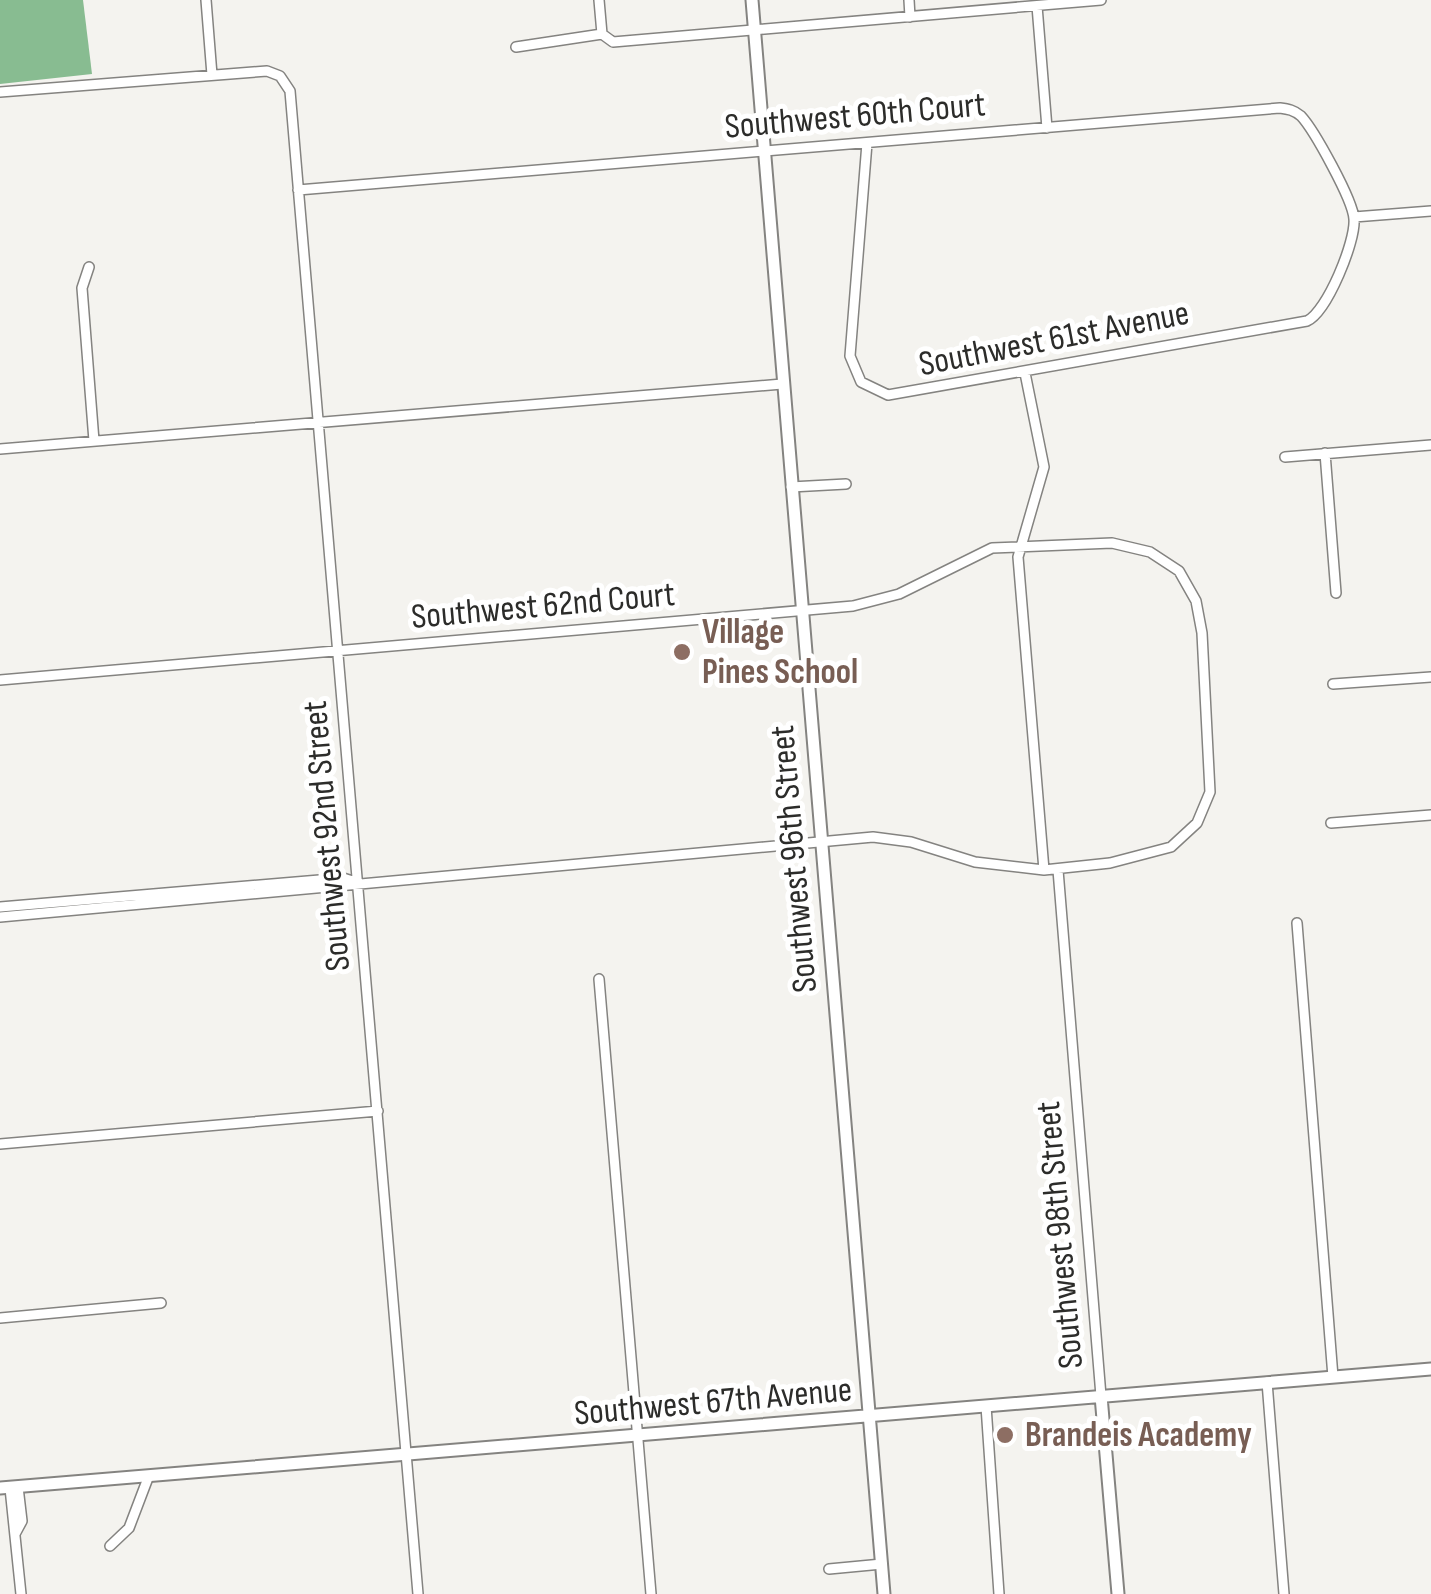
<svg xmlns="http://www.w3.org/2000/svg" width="1431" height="1594" font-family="'Sofia Sans Condensed',sans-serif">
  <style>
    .forest { fill: #88bc91 }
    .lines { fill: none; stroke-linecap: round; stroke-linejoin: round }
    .street-casing { stroke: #848380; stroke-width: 12 }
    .secondary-casing { stroke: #848380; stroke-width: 15 }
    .street { stroke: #fff; stroke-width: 9 }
    .secondary { stroke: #fff; stroke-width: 11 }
    .education-dot { fill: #8d6e63; stroke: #fff; stroke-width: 4 }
    .labels { text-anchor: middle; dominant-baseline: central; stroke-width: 10; stroke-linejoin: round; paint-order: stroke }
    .street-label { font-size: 35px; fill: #2c2c2a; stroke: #fff }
    .education-label { font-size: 35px; font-weight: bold; fill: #785e54; stroke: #fff; text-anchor: start }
  </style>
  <rect width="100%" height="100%" fill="#f4f3ef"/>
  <path class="forest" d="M 0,0 L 83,0 L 92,74 L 0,84 Z"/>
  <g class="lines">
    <g class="street-casing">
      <path id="street" d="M 206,0 L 212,75
        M 599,0 L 602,34 L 613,42 L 1101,0
        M 909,0 L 910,17
        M 1037,6 L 1047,128
        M 516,47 L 602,34
        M 0,92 L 267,71 L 280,76 L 290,91 L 418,1594
        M 298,190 L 1280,108 C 1288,109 1294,110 1301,116 C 1314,130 1353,200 1354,219 C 1356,241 1327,312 1307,321 L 888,395 L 861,382 L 850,356 L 867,143
        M 1354,217 L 1431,211
        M 89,267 L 82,288 L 94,441
        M 1025,373 L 1044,467 L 1018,557 L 1044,870
        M 0,449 L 782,384
        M 1325,453 L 1336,593
        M 1285,457 L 1431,445
        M 791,487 L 846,484
        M 0,680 L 853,606 L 899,594 L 992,548 L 1112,543 L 1150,552 L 1179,571 L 1196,601 L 1202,633 L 1210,792 L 1197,823 L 1171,847 L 1110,863 L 1044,870 L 975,862 L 911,842 L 873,837 L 0,917
        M 1333,684 L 1431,677
        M 1331,823 L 1431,815
        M 1058,870 L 1101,1396
        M 0,907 L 343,878 L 356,882
        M 1297,923 L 1333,1377
        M 599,979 L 651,1594
        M 0,1144 L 378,1111
        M 0,1318 L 161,1303
        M 1267,1382 L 1284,1594
        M 986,1406 L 999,1594
        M 10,1488 L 21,1594
        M 15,1534 L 22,1521 L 18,1487
        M 110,1546 L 129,1528 L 148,1478
        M 829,1569 L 882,1564"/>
    </g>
    <g class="secondary-casing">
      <path id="secondary" d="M 752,0 L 884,1594
        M 1101,1396 L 1118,1594
        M 0,1488 L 1431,1369"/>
    </g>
    <use href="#street" class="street"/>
    <use href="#secondary" class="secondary"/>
  </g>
  <g class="education-dot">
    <circle cx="682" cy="652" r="10"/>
    <circle cx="1005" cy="1435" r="10"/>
  </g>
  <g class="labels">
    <g class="street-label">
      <text transform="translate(855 116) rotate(-5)">Southwest 60th Court</text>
      <text transform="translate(1054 339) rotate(-11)">Southwest 61st Avenue</text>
      <text transform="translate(543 606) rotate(-5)">Southwest 62nd Court</text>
      <text transform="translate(327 836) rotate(-95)">Southwest 92nd Street</text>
      <text transform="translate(794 859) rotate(-95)">Southwest 96th Street</text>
      <text transform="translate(1060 1235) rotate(-95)">Southwest 98th Street</text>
      <text transform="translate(713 1402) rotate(-5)">Southwest 67th Avenue</text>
    </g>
    <g class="education-label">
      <text x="702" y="632">Village<tspan x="702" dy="40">Pines School</tspan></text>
      <text x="1025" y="1435">Brandeis Academy</text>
    </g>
  </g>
</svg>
